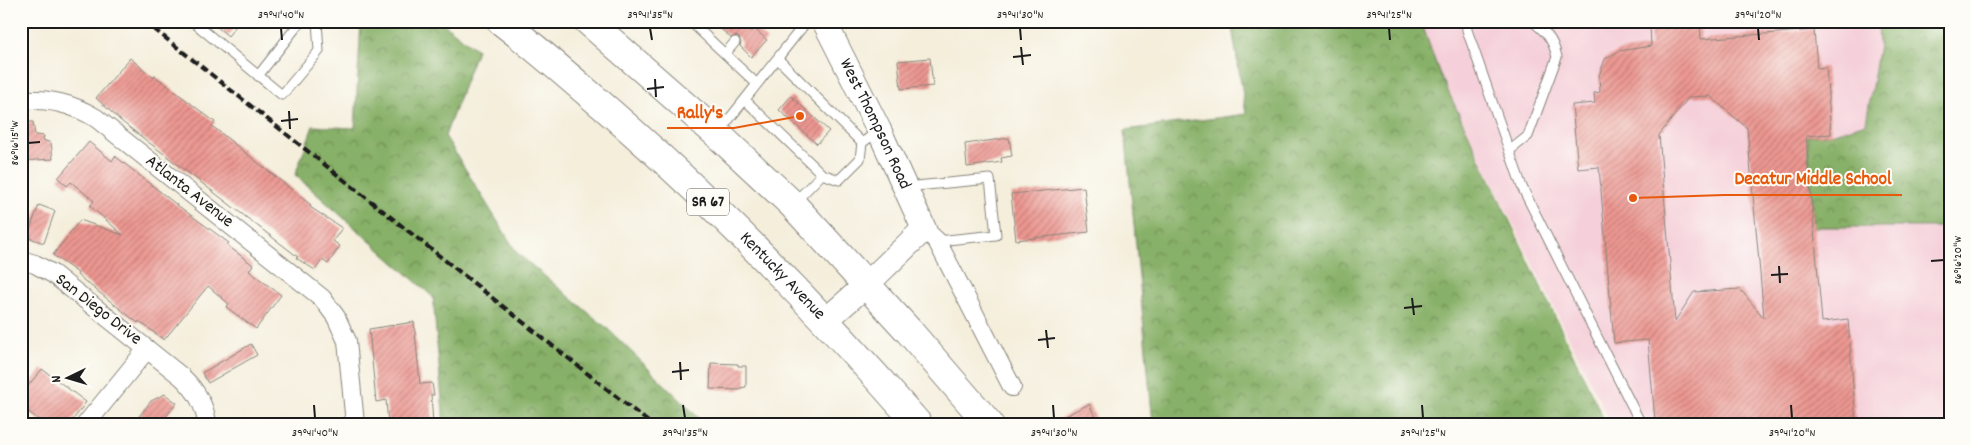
<svg xmlns="http://www.w3.org/2000/svg" width="1971" height="445" font-family="Dekko,sans-serif">
  <style>
    .built { fill: #f5cfd9 }
    .forest { fill: url(#forest-crowns); stroke: #526642 }
    .building { fill: url(#building-hatch); fill-rule: evenodd }
    .lines { fill: none; stroke-linecap: round; stroke-linejoin: round }
    .lane-casing { stroke: #88857c; stroke-width: 11 }
    .street-casing { stroke: #88857c; stroke-width: 20 }
    .secondary-casing { stroke: #88857c; stroke-width: 26 }
    .primary-casing { stroke: #88857c; stroke-width: 30 }
    .lane { stroke: #fff; stroke-width: 9 }
    .street { stroke: #fff; stroke-width: 18 }
    .secondary { stroke: #fff; stroke-width: 24 }
    .primary { stroke: #fff; stroke-width: 28 }
    .rail { stroke: #1c1c1c; stroke-width: 4; stroke-dasharray: 8 4; stroke-linecap: butt }
    .ticks { fill: none; stroke: #1c1c1c; stroke-width: 2 }
    .labels { text-anchor: middle; dominant-baseline: central; stroke-width: 4; stroke-linejoin: round; paint-order: stroke }
    .shield { fill: #fdfcf7; stroke: #605f5e; stroke-width: 1 }
    .shield-label { font-size: 16px; font-weight: bold; fill: #1c1c1c }
    .street-label { font-size: 18px; fill: #1c1c1c; stroke: #fdfcf7 }
    .leader { fill: none; stroke: #e8590c; stroke-width: 2 }
    .callout-dot { fill: #e8590c; stroke: #fdfcf7; stroke-width: 2 }
    .callout-label { font-size: 19px; text-anchor: middle; font-weight: bold; fill: #e8590c; stroke: #fdfcf7; stroke-width: 4; stroke-linejoin: round; paint-order: stroke }
    .neatline { fill: none; stroke: #1c1c1c; stroke-width: 2 }
    .ticks-label { font-size: 12px; text-anchor: middle; fill: #1c1c1c }
  </style>
  <defs>
    <pattern id="forest-crowns" width="20" height="18" patternUnits="userSpaceOnUse" patternTransform="scale(1.25)"><rect width="20" height="18" fill="#87b067"/><path d="M2 6a3 3 0 1 1 6 0M12 15a3 3 0 1 1 6 0" fill="none" stroke="#6e8e54"/></pattern>
    <pattern id="building-hatch" width="6" height="6" patternUnits="userSpaceOnUse" patternTransform="scale(1.25)"><rect width="6" height="6" fill="#ed9791"/><path d="M-1 1l2-2M0 6l6-6M5 7l2-2" fill="none" stroke="#bf7a76"/></pattern>
  </defs>
  <rect width="100%" height="100%" fill="#fdfcf7"/>
  <filter id="ink" filterUnits="userSpaceOnUse"><feTurbulence type="fractalNoise" baseFrequency=".02" numOctaves="2"/><feDisplacementMap in="SourceGraphic" scale="10" xChannelSelector="R" yChannelSelector="G"/><feConvolveMatrix kernelMatrix="1 2 1 2 8 2 1 2 1" color-interpolation-filters="sRGB"/></filter>
  <filter id="wash" filterUnits="userSpaceOnUse"><feTurbulence type="fractalNoise" baseFrequency=".0096" numOctaves="4" result="noise"/><feDisplacementMap in="SourceGraphic" scale="20" xChannelSelector="R" yChannelSelector="G"/><feGaussianBlur stdDeviation="1.12" result="paint"/><feColorMatrix in="noise" values="0 0 0 0 0 0 0 0 0 0 0 0 0 0 0 0 0 1.4 0 .05"/><feComposite in="paint" operator="in"/></filter>
  <g filter="url(#wash)">
    <rect width="100%" height="100%" fill="#f4eedb"/>
    <path class="built" d="M 1421,21 L 1950,21 L 1950,424 L 1611,424 L 1439,72 Z"/>
    <path class="forest" d="M 361,21 L 440,21 L 477,50 L 445,136 L 517,253 L 608,329 L 705,424 L 584,424 L 582,422 L 571,424 L 444,424 L 433,297 L 295,175 L 313,126 L 355,128 Z
      M 1231,21 L 1421,21 L 1439,72 L 1606,424 L 1153,424 L 1125,130 L 1246,114 Z
      M 1878,21 L 1950,21 L 1950,227 L 1814,227 L 1807,136 L 1831,134 L 1866,123 L 1879,45 Z"/>
    <g id="blocks">
      <path class="building" d="M 210,21 L 240,21 L 228,36 Z
        M 712,21 L 746,21 L 745,26 L 748,30 L 752,31 L 755,29 L 767,40 L 751,57 L 740,46 L 741,43 L 739,38 L 736,36 L 731,38 Z
        M 1700,21 L 1701,39 L 1814,30 L 1817,68 L 1826,67 L 1831,134 L 1806,136 L 1822,322 L 1848,319 L 1856,424 L 1699,424 L 1699,417 L 1655,421 L 1648,340 L 1614,343 L 1599,167 L 1578,169 L 1572,105 L 1595,103 L 1594,93 L 1600,92 L 1599,76 L 1605,59 L 1619,51 L 1651,46 L 1650,25 ZM 1710,96 L 1747,128 L 1764,318 L 1740,289 L 1694,292 L 1675,321 L 1659,135 L 1689,97 Z
        M 130,58 L 154,78 L 155,76 L 215,122 L 212,126 L 311,205 L 310,207 L 342,228 L 333,241 L 340,246 L 328,264 L 322,260 L 315,270 L 296,258 L 298,257 L 121,121 L 96,98 Z
        M 930,58 L 933,86 L 901,89 L 898,61 Z
        M 791,96 L 829,131 L 817,144 L 779,110 Z
        M 21,122 L 33,122 L 35,135 L 44,136 L 43,140 L 51,143 L 53,159 L 21,161 Z
        M 1009,138 L 1012,156 L 1001,158 L 1002,162 L 967,167 L 965,144 Z
        M 89,142 L 112,161 L 115,156 L 177,205 L 229,243 L 227,245 L 253,265 L 249,271 L 281,295 L 256,329 L 226,307 L 229,304 L 208,286 L 164,340 L 139,321 L 138,323 L 77,275 L 78,273 L 53,255 L 80,220 L 123,235 L 90,206 L 94,201 L 71,182 L 67,186 L 58,178 Z
        M 1084,187 L 1089,232 L 1016,240 L 1011,194 Z
        M 39,205 L 55,211 L 44,243 L 27,237 Z
        M 414,322 L 420,384 L 432,383 L 434,395 L 431,395 L 433,424 L 388,424 L 386,400 L 376,402 L 369,329 Z
        M 251,344 L 257,355 L 208,383 L 202,373 Z
        M 711,363 L 738,364 L 738,366 L 746,366 L 746,387 L 740,388 L 740,390 L 710,389 Z
        M 42,369 L 86,402 L 70,424 L 44,424 L 21,406 L 21,394 Z
        M 165,394 L 177,403 L 160,424 L 133,424 L 151,401 Z
        M 1089,404 L 1099,424 L 1049,424 Z"/>
    </g>
  </g>
  <g filter="url(#ink)">
    <use href="#blocks" fill-opacity="0" stroke="#88857c" stroke-width="1"/>
    <g class="lines">
      <g class="lane-casing">
        <path id="lane" d="M 192,21 L 282,95 L 319,51 L 317,21
          M 692,21 L 693,24 L 757,84
          M 794,21 L 801,29
          M 1466,21 L 1467,30 L 1522,187 L 1641,424
          M 751,25 L 753,21
          M 725,54 L 735,42
          M 778,59 L 862,143
          M 258,76 L 301,21
          M 745,100 L 822,174 L 839,180 L 860,159 L 862,143 L 878,131
          M 719,132 L 807,21
          M 1509,151 L 1528,136 L 1557,57 C 1553,39 1546,32 1532,21
          M 905,187 L 990,179 L 996,235 L 937,241
          M 794,203 L 822,174"/>
      </g>
      <g class="street-casing">
        <path id="street" d="M 21,100 C 50,99 71,103 96,118 L 322,298 L 336,317 L 347,341 L 355,424
          M 924,229 L 937,241 L 1012,387
          M 21,260 L 35,264 L 53,274 L 182,377 C 196,390 205,404 207,424
          M 86,424 L 147,349"/>
      </g>
      <g class="secondary-casing">
        <g id="secondary">
          <path id="s1" d="M 824,21 L 879,130 L 924,229 L 866,285 L 825,321"/>
        </g>
      </g>
      <g class="primary-casing">
        <g id="primary">
          <path id="s2" d="M 501,21 C 531,44 560,69 589,94 C 707,194 816,307 918,424"/>
          <path d="M 588,21 L 717,134 L 792,204 L 908,330 L 989,424"/>
        </g>
      </g>
      <use href="#lane" class="lane"/>
      <use href="#street" class="street"/>
      <use href="#secondary" class="secondary"/>
      <use href="#primary" class="primary"/>
      <path class="rail" d="M 144,21 L 651,424"/>
    </g>
  </g>
  <path class="ticks" d="M 281,28 L 282,40M 650,28 L 652,40M 1020,28 L 1021,40M 1389,28 L 1390,40M 1758,28 L 1759,40M 1021,47 L 1023,65M 1013,57 L 1031,55M 655,79 L 656,97M 647,89 L 664,87M 289,111 L 290,129M 281,121 L 298,119M 28,143 L 40,142M 1931,261 L 1944,260M 1779,266 L 1780,283M 1771,275 L 1788,274M 1412,298 L 1414,315M 1404,308 L 1422,306M 1046,330 L 1048,348M 1038,340 L 1055,338M 680,362 L 681,380M 672,372 L 689,370M 314,405 L 315,418M 683,405 L 685,418M 1053,405 L 1054,418M 1422,405 L 1423,418M 1791,405 L 1792,418"/>
  <g class="labels">
    <rect class="shield" x="687" y="188.5" width="42" height="27" rx="4"/>
    <g class="shield-label">
      <text x="708" y="202">SR 67</text>
    </g>
    <g class="street-label">
      <text stroke="none"><textPath href="#s1" startOffset="115">West Thompson Road</textPath></text>
      <text transform="translate(189 192) rotate(38)">Atlanta Avenue</text>
      <text stroke="none"><textPath href="#s2" startOffset="380">Kentucky Avenue</textPath></text>
      <text transform="translate(98 310) rotate(38)">San Diego Drive</text>
    </g>
  </g>
  <path class="leader" d="M800 116L734 128H667M1633 198L1724 195H1902"/>
  <g class="callout-dot">
    <circle cx="800" cy="116" r="5"/>
    <circle cx="1633" cy="198" r="5"/>
  </g>
  <g class="callout-label">
    <text x="700" y="118">Rally's</text>
    <text x="1813" y="184">Decatur Middle School</text>
  </g>
  <rect width="1971" height="445" fill="none" stroke="#fdfcf7" stroke-width="55"/>
  <g transform="translate(68 378) rotate(265)" stroke="#fdfcf7" stroke-width="4" paint-order="stroke">
  <path d="M0-4L9 19L0 12L-9 19Z" fill="#1c1c1c"/>
  <text y="-8" font-size="14" font-weight="bold" text-anchor="middle" fill="#1c1c1c">N</text>
  </g>
  <rect x="28" y="28" width="1916" height="390" class="neatline"/>
  <g class="ticks-label">
    <text x="281" y="18">39°41'40"N</text>
    <text x="650" y="18">39°41'35"N</text>
    <text x="1020" y="18">39°41'30"N</text>
    <text x="1389" y="18">39°41'25"N</text>
    <text x="1758" y="18">39°41'20"N</text>
    <text transform="translate(14 143) rotate(-90)" y="4">86°16'15"W</text>
    <text transform="translate(1957 260) rotate(-90)" y="4">86°16'20"W</text>
    <text x="315" y="436">39°41'40"N</text>
    <text x="685" y="436">39°41'35"N</text>
    <text x="1054" y="436">39°41'30"N</text>
    <text x="1423" y="436">39°41'25"N</text>
    <text x="1792" y="436">39°41'20"N</text>
  </g>
</svg>
